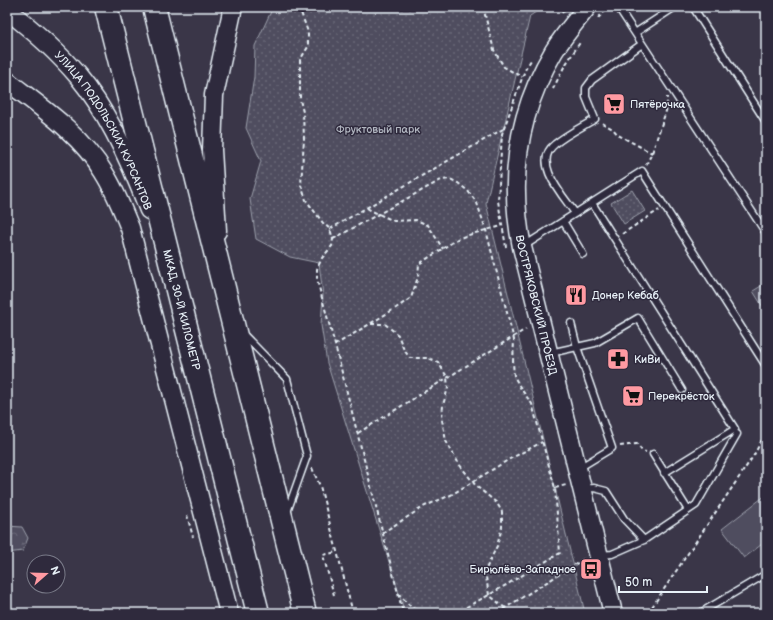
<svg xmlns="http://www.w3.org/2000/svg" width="773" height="620" font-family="'Balsamiq Sans',sans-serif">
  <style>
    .grass { fill: #504e5f; stroke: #9ca0ac }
    .forest { fill: url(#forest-crowns); stroke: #9ca0ac }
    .park { fill: url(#park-dots); stroke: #9ca0ac }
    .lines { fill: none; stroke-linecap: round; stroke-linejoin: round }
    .lane-casing { stroke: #e8f1f8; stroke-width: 9 }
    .secondary-casing { stroke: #e8f1f8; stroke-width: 21 }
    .highway-casing { stroke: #e8f1f8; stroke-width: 25 }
    .path { stroke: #e8f1f8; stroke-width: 2; stroke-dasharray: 4 3; stroke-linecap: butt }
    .lane { stroke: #2f2a3d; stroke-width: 6 }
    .secondary { stroke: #2f2a3d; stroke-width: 18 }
    .highway { stroke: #2f2a3d; stroke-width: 22 }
    .labels { text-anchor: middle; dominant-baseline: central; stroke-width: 3; stroke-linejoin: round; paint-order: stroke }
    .poi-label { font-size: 11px; fill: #e8f1f8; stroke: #2f2a3d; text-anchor: start }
    .park-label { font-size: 11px; fill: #b3b8c2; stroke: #2f2a3d }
    .street-label { font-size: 11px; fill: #e8f1f8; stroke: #2f2a3d }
  </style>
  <defs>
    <pattern id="forest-crowns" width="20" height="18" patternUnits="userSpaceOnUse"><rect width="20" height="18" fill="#504e5f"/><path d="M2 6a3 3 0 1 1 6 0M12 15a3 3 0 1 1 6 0" fill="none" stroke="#696877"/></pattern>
    <pattern id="park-dots" width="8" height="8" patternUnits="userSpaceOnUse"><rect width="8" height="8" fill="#504e5f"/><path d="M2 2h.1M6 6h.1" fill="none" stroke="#696877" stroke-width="1.8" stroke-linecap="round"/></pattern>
  </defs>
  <rect width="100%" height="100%" fill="#3a3648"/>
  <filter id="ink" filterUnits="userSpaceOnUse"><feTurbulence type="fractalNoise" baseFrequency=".025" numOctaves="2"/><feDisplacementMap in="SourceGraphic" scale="8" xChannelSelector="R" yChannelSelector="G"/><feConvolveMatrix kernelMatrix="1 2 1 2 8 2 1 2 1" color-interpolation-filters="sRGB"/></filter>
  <g filter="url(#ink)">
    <path class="grass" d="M 766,283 L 766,312 L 753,291 Z
      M 766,495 L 766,541 L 744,558 L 722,529 Z"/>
    <path class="forest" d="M 7,526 L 22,527 L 28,538 L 23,551 L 7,553 Z"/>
    <path class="park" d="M 273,7 L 543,7 L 530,16 L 486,203 L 585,613 L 405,613 L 327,363 L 321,325 L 323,295 L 319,263 L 290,257 L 256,239 L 250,199 L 261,161 L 246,128 L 254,77 L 255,46 Z
      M 632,190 L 645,211 L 624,224 L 611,203 Z"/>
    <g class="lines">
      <g class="lane-casing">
        <path id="lane" d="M 618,7 L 766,233
          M 693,7 L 766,122
          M 635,33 L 675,7
          M 592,203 L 735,429 L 664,473
          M 575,213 C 564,197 531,162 555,144 C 567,134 582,127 595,119 L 586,97 L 586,88 L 592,80 L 642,44
          M 563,221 L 583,254
          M 524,246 L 642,171 L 766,366
          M 571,323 L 577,347 L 612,448 L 579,468
          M 244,335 L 287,379 L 307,456 L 287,512
          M 550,353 L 595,343 L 638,318 L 682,390
          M 653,454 L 688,510
          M 584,489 L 594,488 L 606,491 L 624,519 L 644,540
          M 601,555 L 612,554 L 644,540 L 696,505 L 737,434
          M 700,613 L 766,574"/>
      </g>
      <g class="secondary-casing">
        <g id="secondary">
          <path id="s1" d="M 587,7 C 576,21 564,35 554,51 C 518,112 508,178 522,247 L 613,613"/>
          <path id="s2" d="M 7,10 C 33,30 57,51 78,76 C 109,113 132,165 149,210"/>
          <path d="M 7,81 C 42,108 81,134 104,173 C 115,190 122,209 130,228 L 229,613"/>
          <path d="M 217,231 L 212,150 L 214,95 L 233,7"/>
        </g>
      </g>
      <g class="highway-casing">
        <g id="highway">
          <path id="s3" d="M 106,7 L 258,613"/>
          <path d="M 154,7 C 205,209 254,411 305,613"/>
        </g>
      </g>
      <path class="path" d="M 299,7 L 308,32 L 308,47 L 300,60 L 300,100 L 303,112 L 304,139 L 301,185 L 306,200 L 323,223 L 330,229 L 333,239 L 332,246 L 322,258 L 317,269 L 317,280 L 335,345 L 403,613
        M 483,7 L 494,50 L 504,67 L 522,77
        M 562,13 L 566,7
        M 598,18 L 609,7
        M 553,89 L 564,67 L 581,41
        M 602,123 L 613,129 L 618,135 L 652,153
        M 646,165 L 652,153 L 667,108 L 667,97
        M 367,208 L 372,211 L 394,221 L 416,220 L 428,225 L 443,249
        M 330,229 L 503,129
        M 622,234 L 659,210
        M 333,239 L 441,180 L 450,179 L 458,183 L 468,191 L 477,203 L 486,230 L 514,340 L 513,362 L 514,376 L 521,389 L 532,404 L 555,488 L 560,553 L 489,595 L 455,613
        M 506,247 L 498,201 L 502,134 L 525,70 L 531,60
        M 371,324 L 385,324 L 398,335 L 404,350 L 410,358 L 428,358 L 438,362 L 447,377 L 448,388 L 443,405 L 442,420 L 446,441 L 459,464 L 476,486 L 497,503 L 502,512 L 502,527 L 497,546 L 485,571 L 489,595 L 505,608 L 510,613
        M 335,345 L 396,308 L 411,298 L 418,277 L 419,264 L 459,238 L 482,231 L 502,226
        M 358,433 L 526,329
        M 620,446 L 637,444 L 642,451 L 646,452
        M 312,468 L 320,486 L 353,613
        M 555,488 L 566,485
        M 187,515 L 193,537
        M 382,533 L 425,506 L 451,495 L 508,460 L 542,442
        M 398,593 L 412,608 L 423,613
        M 334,595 L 323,555 L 337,552
        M 497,613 L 584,559
        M 648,613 L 754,455 L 766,432"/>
      <use href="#lane" class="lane"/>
      <use href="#secondary" class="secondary"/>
      <use href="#highway" class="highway"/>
    </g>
  </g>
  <defs>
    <g id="supermarket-square" transform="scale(1.15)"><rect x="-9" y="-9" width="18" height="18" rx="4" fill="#ff9aa2" stroke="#2f2a3d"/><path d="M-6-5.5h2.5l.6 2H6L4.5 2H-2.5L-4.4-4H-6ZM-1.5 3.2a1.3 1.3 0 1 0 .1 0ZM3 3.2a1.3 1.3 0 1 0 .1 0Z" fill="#111"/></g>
    <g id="restaurant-square" transform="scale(1.15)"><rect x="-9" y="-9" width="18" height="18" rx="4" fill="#ff9aa2" stroke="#2f2a3d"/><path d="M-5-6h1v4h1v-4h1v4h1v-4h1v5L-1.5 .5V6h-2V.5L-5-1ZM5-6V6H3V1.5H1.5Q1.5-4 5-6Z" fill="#111"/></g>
    <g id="pharmacy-square" transform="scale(1.15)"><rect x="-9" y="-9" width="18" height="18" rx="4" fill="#ff9aa2" stroke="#2f2a3d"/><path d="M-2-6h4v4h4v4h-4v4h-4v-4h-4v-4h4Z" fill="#111"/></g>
    <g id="bus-square" transform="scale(1.15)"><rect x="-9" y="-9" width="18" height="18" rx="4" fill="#ff9aa2" stroke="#2f2a3d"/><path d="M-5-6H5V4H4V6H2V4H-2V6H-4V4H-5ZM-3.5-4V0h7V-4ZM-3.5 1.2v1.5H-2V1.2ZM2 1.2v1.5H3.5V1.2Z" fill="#111"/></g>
  </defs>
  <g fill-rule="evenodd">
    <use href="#supermarket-square" x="614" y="104"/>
    <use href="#restaurant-square" x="576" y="295"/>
    <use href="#pharmacy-square" x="618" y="359"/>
    <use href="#supermarket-square" x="633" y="396"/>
    <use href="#bus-square" x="591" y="569"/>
  </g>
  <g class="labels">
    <g class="poi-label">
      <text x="630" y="104">Пятёрочка</text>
      <text x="592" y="295">Донер Кебаб</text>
      <text x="634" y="359">КиВи</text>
      <text x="648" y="396">Перекрёсток</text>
      <text x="576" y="569" text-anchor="end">Бирюлёво-Западное</text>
    </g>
    <g class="park-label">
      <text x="378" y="129">Фруктовый парк</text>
    </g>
    <g class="street-label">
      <text stroke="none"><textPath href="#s2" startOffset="157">УЛИЦА ПОДОЛЬСКИХ КУРСАНТОВ</textPath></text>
      <text stroke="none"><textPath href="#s1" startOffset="318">ВОСТРЯКОВСКИЙ ПРОЕЗД</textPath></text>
      <text stroke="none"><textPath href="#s3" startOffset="312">МКАД, 30-Й КИЛОМЕТР</textPath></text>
    </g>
  </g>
  <rect width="773" height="620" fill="none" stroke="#2f2a3d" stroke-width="24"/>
  <rect x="12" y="12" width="749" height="596" fill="none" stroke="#e8f1f8" stroke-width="1.5" filter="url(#ink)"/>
  <g transform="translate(46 574) rotate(70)"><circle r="19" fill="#2f2a3d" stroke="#797a88"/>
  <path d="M0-3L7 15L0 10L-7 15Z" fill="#ff9aa2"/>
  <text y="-6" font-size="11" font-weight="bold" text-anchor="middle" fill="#e8f1f8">N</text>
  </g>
  <path d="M619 586v6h88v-6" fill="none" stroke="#e8f1f8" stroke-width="2"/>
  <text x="625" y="586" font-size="12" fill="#e8f1f8" stroke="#2f2a3d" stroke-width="3" paint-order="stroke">50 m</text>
</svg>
